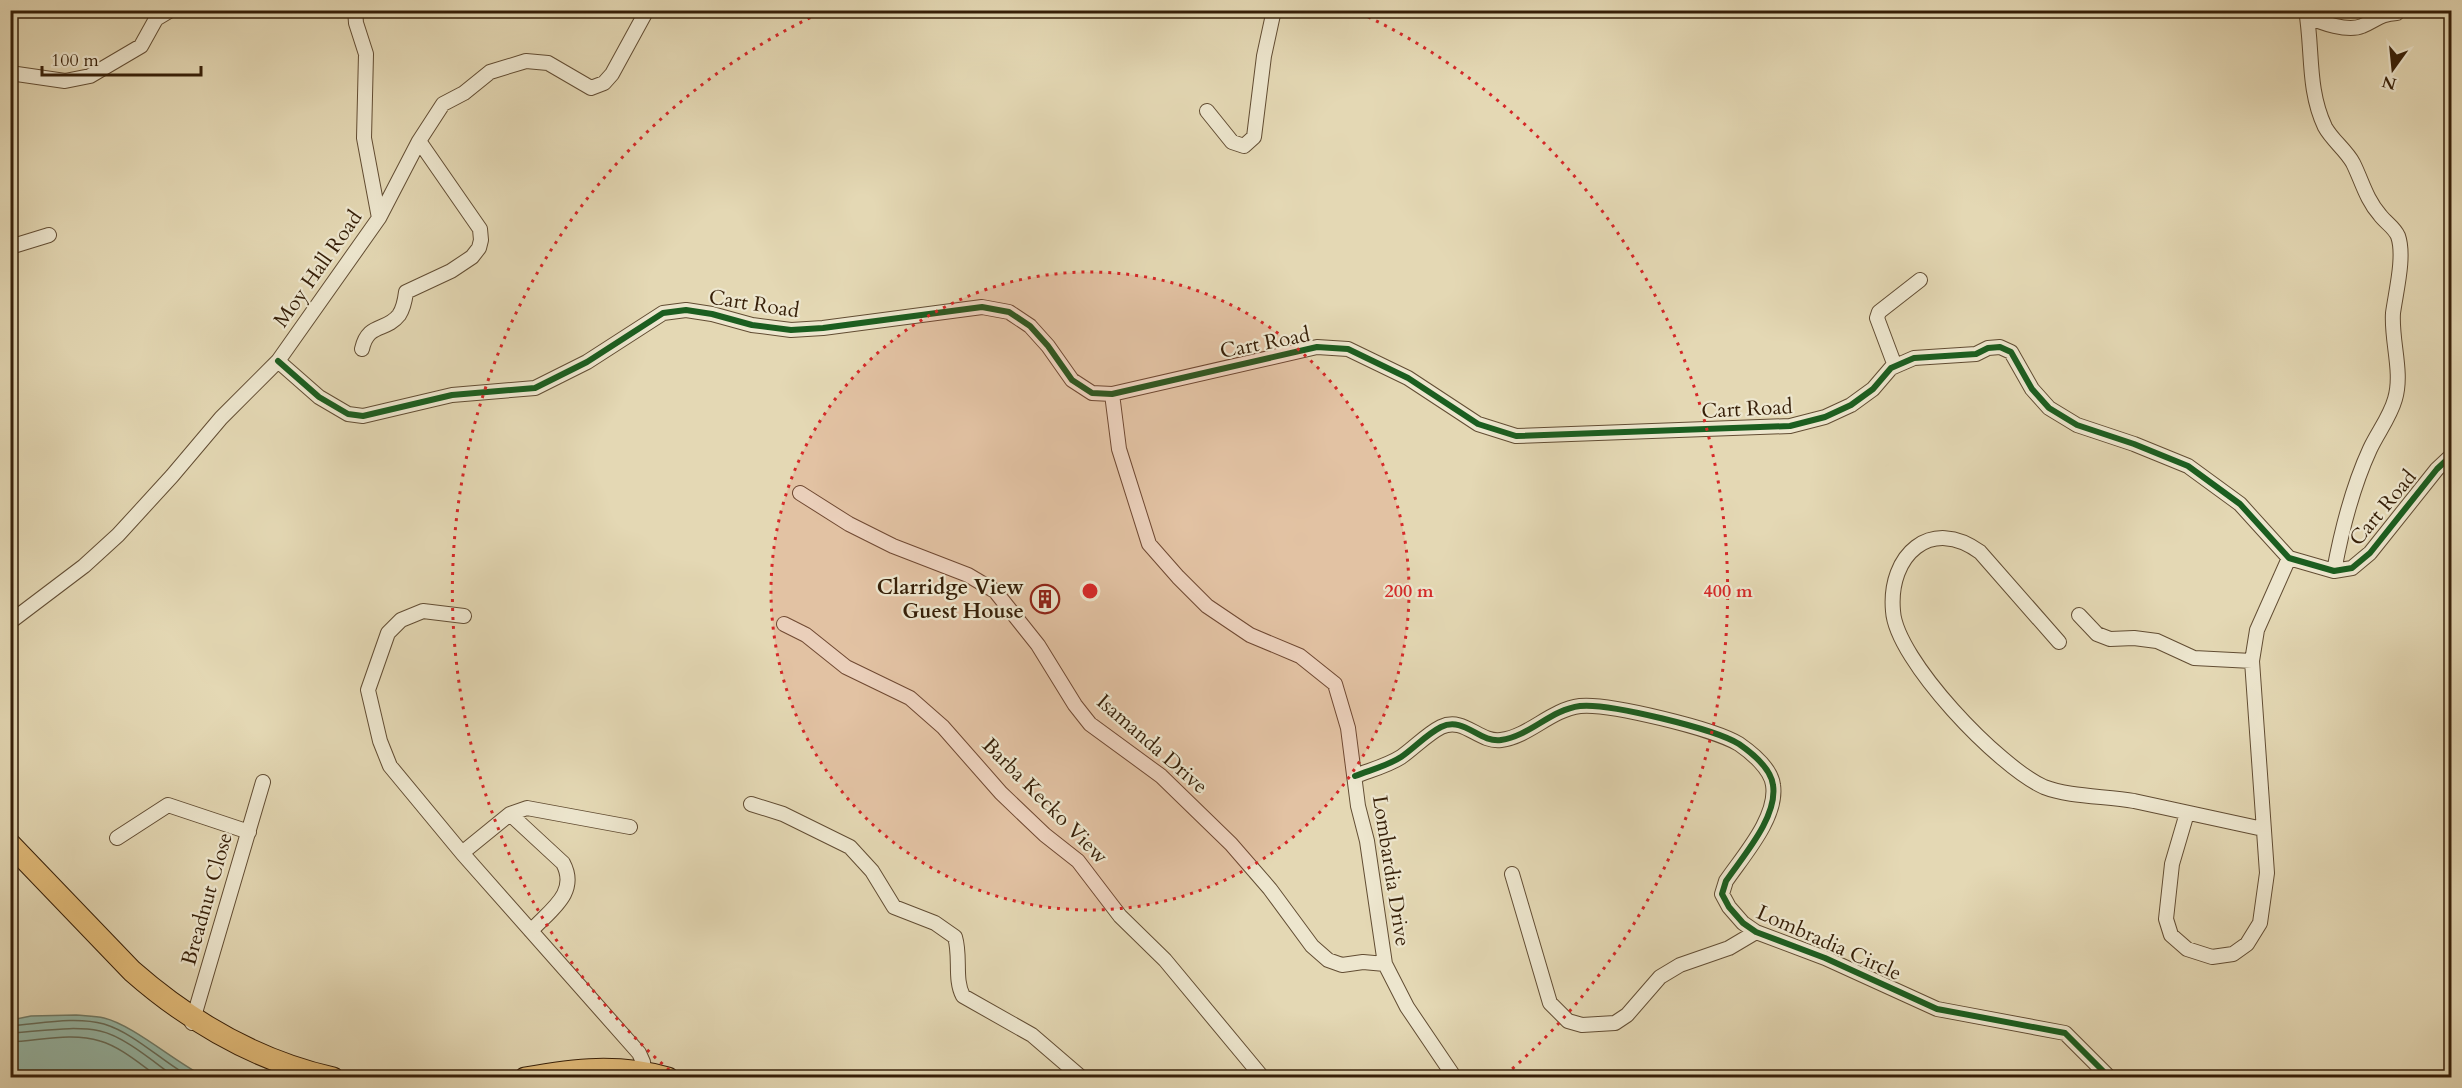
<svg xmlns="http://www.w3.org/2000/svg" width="2462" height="1088" font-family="Cardo,serif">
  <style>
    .water { fill: #96baaa; stroke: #707c69; stroke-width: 1.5 }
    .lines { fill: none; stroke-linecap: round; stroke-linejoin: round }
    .shore { stroke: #666c59; stroke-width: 1.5 }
    .street-casing { stroke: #624d33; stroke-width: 16 }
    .primary-casing { stroke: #361f08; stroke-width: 23 }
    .street { stroke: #ede6ce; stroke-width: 14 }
    .primary { stroke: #e2bc7a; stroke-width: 21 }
    .cycleway-casing { stroke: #ede6ce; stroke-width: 10 }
    .cycleway { stroke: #1b5e20; stroke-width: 6 }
    .ring { fill: none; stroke: #d62828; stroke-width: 3; stroke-dasharray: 3 6 }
    .labels { text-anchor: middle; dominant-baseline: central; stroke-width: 4.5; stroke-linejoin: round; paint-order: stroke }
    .street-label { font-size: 21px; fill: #361f08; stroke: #ede6ce }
    .poi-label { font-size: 21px; font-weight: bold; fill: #361f08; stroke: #ede6ce; text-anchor: end }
    .centre { fill: #d62828; stroke: #ede6ce; stroke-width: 3 }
    .ring-label { font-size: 18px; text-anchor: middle; font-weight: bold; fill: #d62828; stroke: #ede6ce; stroke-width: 4.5; stroke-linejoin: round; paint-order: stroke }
  </style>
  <rect width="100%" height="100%" fill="#e4d8b4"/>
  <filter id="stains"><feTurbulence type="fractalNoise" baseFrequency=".00333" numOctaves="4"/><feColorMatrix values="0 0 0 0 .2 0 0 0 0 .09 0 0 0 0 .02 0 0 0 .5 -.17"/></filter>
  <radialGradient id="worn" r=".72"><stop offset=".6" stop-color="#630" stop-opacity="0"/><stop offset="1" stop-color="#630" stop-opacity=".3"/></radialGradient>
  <path class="water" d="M 76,1015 C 85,1016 95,1016 104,1018 C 133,1025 175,1062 205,1077 L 11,1077 L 11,1020 L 31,1016 Z"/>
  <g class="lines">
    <path class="shore" d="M 10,1026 C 40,1024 74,1016 104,1024 C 136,1034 162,1062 192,1078
      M 10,1033 C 40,1032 70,1025 100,1031 C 124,1036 155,1063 176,1078
      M 10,1042 C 39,1041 71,1032 100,1041 C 121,1047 141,1065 160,1078"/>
    <g class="street-casing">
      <path id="street" d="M 355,10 L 356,23 L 366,54 L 364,138 L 379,218
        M 2306,10 C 2313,50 2307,89 2325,127 C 2332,140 2346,150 2353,163 C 2362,181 2366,199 2380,215 C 2386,223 2394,227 2398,236 C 2405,256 2396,291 2393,313 C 2391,341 2403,372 2395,399 C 2390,417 2378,432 2370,449 C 2352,488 2342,528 2334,571
        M 2307,16 C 2321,23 2348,32 2362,26 C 2377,20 2379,14 2397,13
        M 10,73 L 65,81 L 90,76 L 141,46 L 156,19 L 171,10
        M 1207,111 L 1232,142 L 1244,146 L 1254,137 L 1264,56 L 1274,10
        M 10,247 L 49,235
        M 362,349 C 368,322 386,332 399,315 C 403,309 405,300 406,292 L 451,271 L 472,257 L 479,248 L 481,240 L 480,229 L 419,141
        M 278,361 L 319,397 L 348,414 L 363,416 L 452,395 L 535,388 L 587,362 L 663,313 L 686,310 L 712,314 L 752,325 L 791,330 L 823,328 L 982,307 L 1009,312 L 1030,326 L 1048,346 L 1072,380 L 1092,393 L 1112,394 L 1317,347 L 1348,349 L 1408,378 L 1478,424 L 1516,436 L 1790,426 L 1825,417 L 1851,405 L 1873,389 L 1891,368 L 1914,358 L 1976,354 L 1988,348 L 2000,347 L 2011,352 L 2032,389 L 2049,408 L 2077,425 L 2134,444 L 2188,466 L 2240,504 L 2289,558 L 2334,571 L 2352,568 L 2370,553 L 2437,469 L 2452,455
        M 1895,366 L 1877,318 L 1879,312 L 1920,280
        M 1112,394 L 1119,449 L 1149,544 L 1178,577 L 1207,606 L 1250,635 L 1300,656 L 1335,684 L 1348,728 L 1358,806 L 1367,841 L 1385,964 L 1407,1007 L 1455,1078
        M 800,493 L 849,524 L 893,546 L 968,575 L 995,591 L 1038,645 L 1075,705 L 1090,724 L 1161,776 L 1231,844 L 1270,889 L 1312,946 L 1328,960 L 1342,965 L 1363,962 L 1385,964
        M 2079,615 L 2097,634 L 2110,639 L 2134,638 L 2157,641 L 2194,658 L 2252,661
        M 464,616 L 423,611 L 401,620 L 388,633 L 368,690 L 380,741 L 390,766 L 462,853 L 639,1053 L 643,1062 L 645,1078
        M 10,622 L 84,566 L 118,535 L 172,476 L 221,418 L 278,361 L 379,218 L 419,141 L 443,104 L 464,93 L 490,72 L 526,61 L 548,63 L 591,88 L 604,83 L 612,74 L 647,10
        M 784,624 L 806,635 L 846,667 L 910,698 L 943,727 L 1001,793 L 1045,835 L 1078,861 L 1120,916 L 1165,960 L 1263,1078
        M 2059,642 L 1980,552 C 1931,516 1888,555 1893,611 C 1896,660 1999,767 2044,787 C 2069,797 2107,796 2134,801 C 2177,810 2220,820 2263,829
        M 1355,776 C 1370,770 1387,766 1401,757 C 1414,748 1427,734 1441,727 C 1464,716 1479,743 1501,740 C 1530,736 1550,710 1580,706 C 1609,703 1715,729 1739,744 C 1752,753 1771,769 1773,785 C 1778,817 1743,856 1726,881 L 1722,894 L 1729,907 L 1743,923 L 1756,932 L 1825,958 L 1937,1009 L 2065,1033 L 2110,1078
        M 751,804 L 783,814 L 850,847 L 872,871 L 894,907 L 935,923 L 955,937 C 961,957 954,979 963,996 L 1032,1035 L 1082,1078
        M 2187,813 L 2172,864 L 2166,919 L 2171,935 L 2187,949 L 2212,957 L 2233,954 L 2247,944 L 2260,923 L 2267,873 L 2252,661 L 2257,630 L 2289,558
        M 510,814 L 563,863 C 579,893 550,910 531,931
        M 117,838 L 168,805 L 249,832
        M 462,853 L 510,814 L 527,808 L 630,827
        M 1512,874 L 1550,1003 L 1568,1021 L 1582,1025 L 1615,1023 L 1627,1015 L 1660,977 L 1680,965 L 1729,948 L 1756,932
        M 192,1023 L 263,782
        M 2450,1078 L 2452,1072"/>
    </g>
    <g class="primary-casing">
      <path id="primary" d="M 10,844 L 132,971 C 190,1022 258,1061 333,1078
        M 525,1078 C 575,1069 618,1064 668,1078"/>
    </g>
    <use href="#street" class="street"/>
    <use href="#primary" class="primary"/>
    <g class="cycleway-casing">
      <path id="cycleway" d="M 278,361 L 319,397 L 348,414 L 363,416 L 452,395 L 535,388 L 587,362 L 663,313 L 686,310 L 712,314 L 752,325 L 791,330 L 823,328 L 982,307 L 1009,312 L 1030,326 L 1048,346 L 1072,380 L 1092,393 L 1112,394 L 1317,347 L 1348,349 L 1408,378 L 1478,424 L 1516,436 L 1790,426 L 1825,417 L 1851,405 L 1873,389 L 1891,368 L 1914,358 L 1976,354 L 1988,348 L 2000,347 L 2011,352 L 2032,389 L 2049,408 L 2077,425 L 2134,444 L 2188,466 L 2240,504 L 2289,558 L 2334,571 L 2352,568 L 2370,553 L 2437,469 L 2452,455
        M 1355,776 C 1370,770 1387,766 1401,757 C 1414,748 1427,734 1441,727 C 1464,716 1479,743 1501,740 C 1530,736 1550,710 1580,706 C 1609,703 1715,729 1739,744 C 1752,753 1771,769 1773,785 C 1778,817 1743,856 1726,881 L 1722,894 L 1729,907 L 1743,923 L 1756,932 L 1825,958 L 1937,1009 L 2065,1033 L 2110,1078"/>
    </g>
    <use href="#cycleway" class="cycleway"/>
  </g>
  <circle cx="1090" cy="591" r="319" fill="#d62828" fill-opacity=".12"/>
  <g class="ring">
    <circle cx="1090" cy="591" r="319"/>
    <path d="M676 1076A638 638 0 0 1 820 13M1360 13A638 638 0 0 1 1504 1076"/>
  </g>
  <defs>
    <g id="building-ring" transform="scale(1.5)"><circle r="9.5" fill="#ede6ce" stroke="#8f2418" stroke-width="1.5"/><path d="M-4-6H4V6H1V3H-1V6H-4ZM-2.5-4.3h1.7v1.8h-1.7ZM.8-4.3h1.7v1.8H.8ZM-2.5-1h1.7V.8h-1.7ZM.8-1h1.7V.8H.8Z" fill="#8f2418"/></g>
  </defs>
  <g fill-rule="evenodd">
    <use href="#building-ring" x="1045" y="599"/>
  </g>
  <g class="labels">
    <g class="street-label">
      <text transform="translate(318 269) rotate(-55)">Moy Hall Road</text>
      <text transform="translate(754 304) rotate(9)">Cart Road</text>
      <text transform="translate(1265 343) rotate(-11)">Cart Road</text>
      <text transform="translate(1747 409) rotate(-3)">Cart Road</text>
      <text transform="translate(2383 508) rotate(-50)">Cart Road</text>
      <text transform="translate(1152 744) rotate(41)">Isamanda Drive</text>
      <text transform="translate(1045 801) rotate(45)">Barba Kecko View</text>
      <text transform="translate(1391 871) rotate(81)">Lombardia Drive</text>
      <text transform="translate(207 899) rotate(-74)">Breadnut Close</text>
      <text transform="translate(1829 943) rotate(24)">Lombradia Circle</text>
    </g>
    <g class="poi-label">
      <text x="1024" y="587">Clarridge View<tspan x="1024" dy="24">Guest House</tspan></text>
    </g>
  </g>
  <circle cx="1090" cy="591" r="9" class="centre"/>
  <g class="ring-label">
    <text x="1409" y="597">200 m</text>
    <text x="1728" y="597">400 m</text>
  </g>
  <rect width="2462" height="1088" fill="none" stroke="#e4d8b4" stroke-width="36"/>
  <rect x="12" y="12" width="2438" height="1064" fill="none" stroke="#361f08" stroke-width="3"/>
  <rect x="18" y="18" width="2426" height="1052" fill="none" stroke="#361f08" stroke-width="1.5"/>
  <g transform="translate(2393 69) rotate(195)" stroke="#ede6ce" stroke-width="4.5" paint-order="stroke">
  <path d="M0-4.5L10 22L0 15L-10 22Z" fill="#361f08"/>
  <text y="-9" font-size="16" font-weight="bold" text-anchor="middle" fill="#361f08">N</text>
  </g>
  <path d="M42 66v9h159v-9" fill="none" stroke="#361f08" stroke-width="3"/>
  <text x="51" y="66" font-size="18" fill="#361f08" stroke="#ede6ce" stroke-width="4.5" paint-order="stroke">100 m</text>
  <rect width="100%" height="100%" filter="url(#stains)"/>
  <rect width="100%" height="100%" fill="url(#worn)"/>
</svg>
